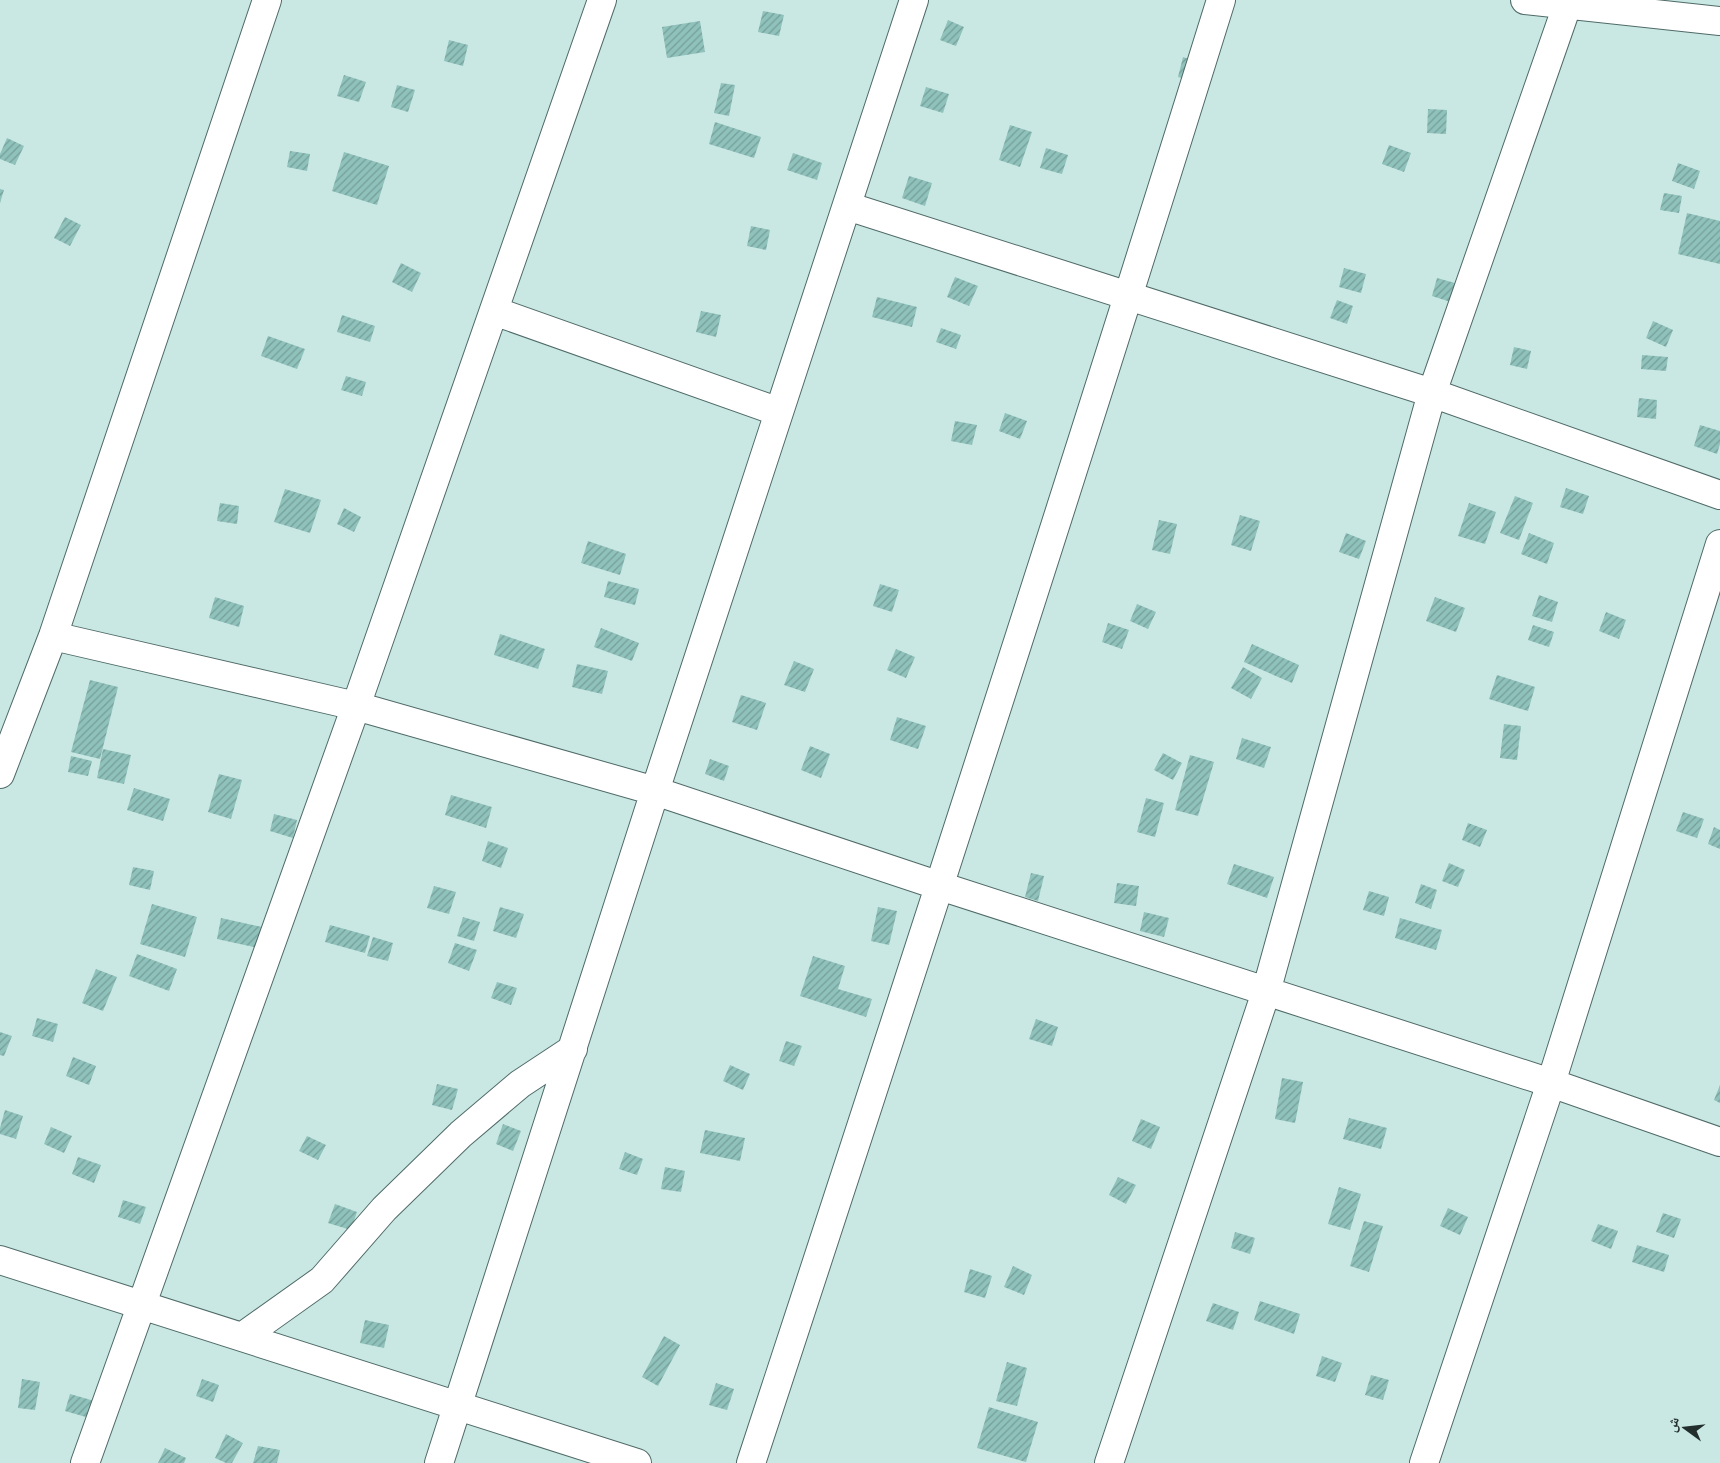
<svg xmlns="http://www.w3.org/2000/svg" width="1720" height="1463" font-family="'DM Sans','Noto Naskh Arabic',sans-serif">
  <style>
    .building { fill: url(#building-hatch) }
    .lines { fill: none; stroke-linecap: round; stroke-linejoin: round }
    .minor-casing { stroke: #4f6a67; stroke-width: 30 }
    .minor { stroke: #fff; stroke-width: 28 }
  </style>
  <defs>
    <pattern id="building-hatch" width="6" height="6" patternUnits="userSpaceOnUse" patternTransform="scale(1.25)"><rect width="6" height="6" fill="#90c2bc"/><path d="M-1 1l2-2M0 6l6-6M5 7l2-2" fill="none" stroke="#759e99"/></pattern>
  </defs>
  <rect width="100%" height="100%" fill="#c9e8e4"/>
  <path class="building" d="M 763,11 L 784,15 L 779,36 L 758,32 Z
    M 948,20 L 964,27 L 956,46 L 940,40 Z
    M 700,21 L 705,52 L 667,58 L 662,27 Z
    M 449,40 L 468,45 L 463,66 L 444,61 Z
    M 1183,57 L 1201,63 L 1196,82 L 1178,77 Z
    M 344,75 L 366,82 L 359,102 L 337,96 Z
    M 721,83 L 735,85 L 729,116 L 714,113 Z
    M 397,85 L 415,90 L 408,112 L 391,107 Z
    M 926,87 L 949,94 L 943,113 L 920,106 Z
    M 1428,109 L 1447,110 L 1446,134 L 1427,133 Z
    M 715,122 L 761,137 L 754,158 L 709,144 Z
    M 1010,125 L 1032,132 L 1020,167 L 999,160 Z
    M 7,138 L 24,146 L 15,165 L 0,159 L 0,154 Z
    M 1389,145 L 1411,153 L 1404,172 L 1382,164 Z
    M 1046,148 L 1068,155 L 1062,174 L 1040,168 Z
    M 290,151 L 310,154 L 307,171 L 287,167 Z
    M 344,152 L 389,166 L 377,205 L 332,191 Z
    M 793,153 L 822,163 L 817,180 L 787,170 Z
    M 1678,163 L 1700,171 L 1694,189 L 1672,181 Z
    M 909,176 L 932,183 L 925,206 L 902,198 Z
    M 0,189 L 4,190 L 0,203 Z
    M 1664,193 L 1682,196 L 1679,213 L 1660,210 Z
    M 1687,213 L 1720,221 L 1720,264 L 1678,254 Z
    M 65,217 L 81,225 L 70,246 L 54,238 Z
    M 751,226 L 770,230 L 766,250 L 747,246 Z
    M 401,263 L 421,273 L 412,292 L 392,282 Z
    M 1344,268 L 1366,274 L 1361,293 L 1339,287 Z
    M 955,277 L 978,286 L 969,306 L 947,297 Z
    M 1437,278 L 1462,285 L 1457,304 L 1432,296 Z
    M 877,297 L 917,307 L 912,327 L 872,317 Z
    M 1337,300 L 1353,306 L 1347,324 L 1330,318 Z
    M 701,311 L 721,315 L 716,337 L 696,332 Z
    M 342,315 L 375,326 L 370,342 L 337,332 Z
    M 1653,321 L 1673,330 L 1666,347 L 1646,338 Z
    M 941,328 L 961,335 L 956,349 L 936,342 Z
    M 268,336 L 305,349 L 297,369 L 261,356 Z
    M 1514,347 L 1531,351 L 1527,369 L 1510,365 Z
    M 1642,355 L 1668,357 L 1666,371 L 1641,369 Z
    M 346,376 L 366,382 L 362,396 L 341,390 Z
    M 1639,398 L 1657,400 L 1656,419 L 1637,417 Z
    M 1005,413 L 1027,421 L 1020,439 L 999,431 Z
    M 955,421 L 977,425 L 972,445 L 951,441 Z
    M 1700,425 L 1720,431 L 1720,444 L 1717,454 L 1694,446 Z
    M 1566,488 L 1589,496 L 1583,514 L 1560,507 Z
    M 285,489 L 321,500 L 310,533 L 274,522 Z
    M 1515,496 L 1533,503 L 1519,540 L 1500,533 Z
    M 220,503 L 239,506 L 237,524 L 217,521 Z
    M 1469,503 L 1496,512 L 1485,544 L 1458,536 Z
    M 344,508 L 361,517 L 354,532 L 337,524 Z
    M 1240,515 L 1260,521 L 1251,551 L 1231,545 Z
    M 1159,520 L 1177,524 L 1170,554 L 1152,550 Z
    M 1346,533 L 1366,541 L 1359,559 L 1339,552 Z
    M 1529,533 L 1554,543 L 1547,564 L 1521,554 Z
    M 588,541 L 626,554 L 620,575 L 581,563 Z
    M 608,581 L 639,589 L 635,605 L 604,597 Z
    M 880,584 L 899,590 L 892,612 L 873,606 Z
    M 1539,595 L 1558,602 L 1552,622 L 1532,616 Z
    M 215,597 L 244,606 L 239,627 L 209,618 Z
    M 1435,597 L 1465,608 L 1456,632 L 1426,621 Z
    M 1137,604 L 1156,612 L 1148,629 L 1130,621 Z
    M 1606,612 L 1626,620 L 1619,639 L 1599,631 Z
    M 1108,623 L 1129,630 L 1122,649 L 1102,642 Z
    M 1533,625 L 1554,632 L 1549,647 L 1528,640 Z
    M 601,628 L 639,643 L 632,661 L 594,647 Z
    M 500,634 L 545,649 L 538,669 L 494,655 Z
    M 1252,644 L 1299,665 L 1292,683 L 1244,662 Z
    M 896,649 L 915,657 L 906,678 L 887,670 Z
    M 794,661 L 814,669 L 805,692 L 784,685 Z
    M 577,664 L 608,671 L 602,694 L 572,687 Z
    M 1243,667 L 1262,678 L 1251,699 L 1231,688 Z
    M 1497,675 L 1535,687 L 1528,711 L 1489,699 Z
    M 90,680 L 118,687 L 100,759 L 71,752 Z
    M 741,695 L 766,703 L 757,730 L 732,722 Z
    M 897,717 L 926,726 L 918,749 L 890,740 Z
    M 1504,724 L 1521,726 L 1517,760 L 1500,758 Z
    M 1242,738 L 1271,747 L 1264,768 L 1236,759 Z
    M 810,746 L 830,754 L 821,778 L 801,770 Z
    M 103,749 L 131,755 L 124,784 L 97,778 Z
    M 1163,753 L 1182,763 L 1173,780 L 1154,770 Z
    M 1190,755 L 1214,762 L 1198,816 L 1175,810 Z
    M 71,756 L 92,761 L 88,776 L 68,772 Z
    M 710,759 L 729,766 L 724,781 L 705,774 Z
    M 219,774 L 242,780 L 231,819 L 208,812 Z
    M 134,788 L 170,799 L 163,821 L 127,810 Z
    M 451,795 L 492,807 L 486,828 L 445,815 Z
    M 1146,798 L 1164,803 L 1155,837 L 1137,832 Z
    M 1683,812 L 1704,819 L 1697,838 L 1676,831 Z
    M 274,814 L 297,820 L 293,838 L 270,831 Z
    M 1468,823 L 1487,830 L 1480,847 L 1462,840 Z
    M 1714,827 L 1720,830 L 1720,849 L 1708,844 Z
    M 488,841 L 508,848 L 501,868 L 482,861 Z
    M 1449,863 L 1465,870 L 1458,887 L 1442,881 Z
    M 1234,864 L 1274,877 L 1267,898 L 1227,884 Z
    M 133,867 L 154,871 L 150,890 L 129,885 Z
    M 1031,873 L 1044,876 L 1038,901 L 1025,897 Z
    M 1117,883 L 1139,886 L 1136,906 L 1114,903 Z
    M 1421,884 L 1437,890 L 1431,909 L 1415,903 Z
    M 434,886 L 456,892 L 449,914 L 427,908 Z
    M 1369,891 L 1389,897 L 1384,916 L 1363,910 Z
    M 152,904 L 197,917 L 185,957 L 140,944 Z
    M 500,907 L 524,914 L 516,938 L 493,931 Z
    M 878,907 L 897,911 L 889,945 L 871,941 Z
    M 1144,912 L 1169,918 L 1164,937 L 1140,931 Z
    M 463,917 L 480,922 L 474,941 L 457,936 Z
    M 221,918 L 262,927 L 258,948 L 217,939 Z
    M 1400,918 L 1442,930 L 1436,950 L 1395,938 Z
    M 330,925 L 370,936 L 365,953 L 325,942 Z
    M 373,937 L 393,943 L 388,961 L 367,956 Z
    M 455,943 L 477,950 L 469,971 L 448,963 Z
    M 137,954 L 177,969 L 169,991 L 129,976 Z
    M 813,956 L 845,966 L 838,989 L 872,999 L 866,1017 L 800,996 Z
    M 96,969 L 117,977 L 103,1011 L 82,1003 Z
    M 497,982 L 517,988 L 511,1005 L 491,998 Z
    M 37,1018 L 58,1024 L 53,1042 L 32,1036 Z
    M 1036,1019 L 1058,1027 L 1052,1046 L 1029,1039 Z
    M 0,1032 L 12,1036 L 4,1056 L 0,1055 Z
    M 786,1041 L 802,1046 L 794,1066 L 779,1061 Z
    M 73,1057 L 96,1066 L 89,1085 L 66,1076 Z
    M 730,1065 L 750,1074 L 743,1090 L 723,1081 Z
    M 1282,1078 L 1303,1082 L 1295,1123 L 1275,1119 Z
    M 437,1084 L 458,1089 L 452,1110 L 432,1105 Z
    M 1720,1085 L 1720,1103 L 1714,1100 Z
    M 5,1110 L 23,1116 L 16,1139 L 0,1134 L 0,1128 Z
    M 1349,1118 L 1387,1128 L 1381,1149 L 1343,1139 Z
    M 1141,1119 L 1160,1127 L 1151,1149 L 1132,1141 Z
    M 503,1124 L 521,1131 L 513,1151 L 496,1144 Z
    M 51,1127 L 72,1136 L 64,1153 L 44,1144 Z
    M 705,1130 L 745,1138 L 740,1161 L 700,1153 Z
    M 307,1136 L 326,1145 L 318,1160 L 299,1151 Z
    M 625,1152 L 643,1159 L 637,1175 L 619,1169 Z
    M 78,1157 L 101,1165 L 94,1183 L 72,1174 Z
    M 665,1167 L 685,1171 L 681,1192 L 661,1189 Z
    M 1118,1177 L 1136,1185 L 1126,1204 L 1109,1195 Z
    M 1339,1187 L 1361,1194 L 1350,1230 L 1328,1224 Z
    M 123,1200 L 146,1207 L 140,1224 L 118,1217 Z
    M 335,1204 L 357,1212 L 351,1230 L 328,1223 Z
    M 1448,1208 L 1468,1217 L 1460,1235 L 1440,1226 Z
    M 1663,1213 L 1681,1219 L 1674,1238 L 1656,1232 Z
    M 1364,1221 L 1383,1226 L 1369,1272 L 1350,1266 Z
    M 1598,1224 L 1618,1231 L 1611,1249 L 1591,1241 Z
    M 1235,1232 L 1255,1238 L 1250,1254 L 1231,1248 Z
    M 1637,1245 L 1669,1255 L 1664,1272 L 1632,1262 Z
    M 1013,1266 L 1032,1275 L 1024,1295 L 1004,1287 Z
    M 970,1269 L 992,1276 L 985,1298 L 964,1292 Z
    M 1260,1301 L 1300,1314 L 1294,1334 L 1254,1320 Z
    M 1213,1303 L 1239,1312 L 1233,1330 L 1206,1321 Z
    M 365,1320 L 389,1325 L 384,1348 L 360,1343 Z
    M 664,1336 L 680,1345 L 658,1386 L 642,1377 Z
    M 1322,1356 L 1342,1363 L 1335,1382 L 1316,1376 Z
    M 1007,1362 L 1027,1368 L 1017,1406 L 996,1401 Z
    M 1371,1375 L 1389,1380 L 1383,1400 L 1365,1395 Z
    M 22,1379 L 40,1382 L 35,1410 L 18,1408 Z
    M 202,1379 L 219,1385 L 213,1402 L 196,1396 Z
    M 716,1383 L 734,1389 L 727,1410 L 709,1405 Z
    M 70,1394 L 98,1402 L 93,1419 L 65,1411 Z
    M 989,1407 L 1038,1422 L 1026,1462 L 977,1448 Z
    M 226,1434 L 243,1443 L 232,1463 L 226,1463 L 215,1458 Z
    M 258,1446 L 280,1450 L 277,1463 L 253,1463 Z
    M 165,1448 L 186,1458 L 184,1463 L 158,1463 Z"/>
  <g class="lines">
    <g class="minor-casing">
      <path id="minor" d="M 1525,0 L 1720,21
        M 847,206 L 1432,393 L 1720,495
        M 494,311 L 779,412
        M 53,636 L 356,706 L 655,791 L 940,886 L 1551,1083 L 1720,1142
        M 0,774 L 53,636 L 267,0
        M 0,1260 L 637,1463
        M 242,1337 L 322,1280 L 384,1209 L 461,1134 L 520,1084 L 573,1049
        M 85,1463 L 356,706 L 602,0
        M 439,1463 L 655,791 L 914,0
        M 751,1463 C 911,976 1069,489 1221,0
        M 1109,1463 L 1266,992 L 1432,393 L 1569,0
        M 1424,1463 L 1551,1083 L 1720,544"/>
    </g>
    <use href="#minor" class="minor"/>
  </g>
  <g transform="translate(1685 1428) rotate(285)" stroke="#c9e8e4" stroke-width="4" paint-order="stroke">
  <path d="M0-4L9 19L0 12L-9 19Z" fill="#232f2d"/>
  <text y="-8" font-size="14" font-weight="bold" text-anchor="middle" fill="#232f2d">ش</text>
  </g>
</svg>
